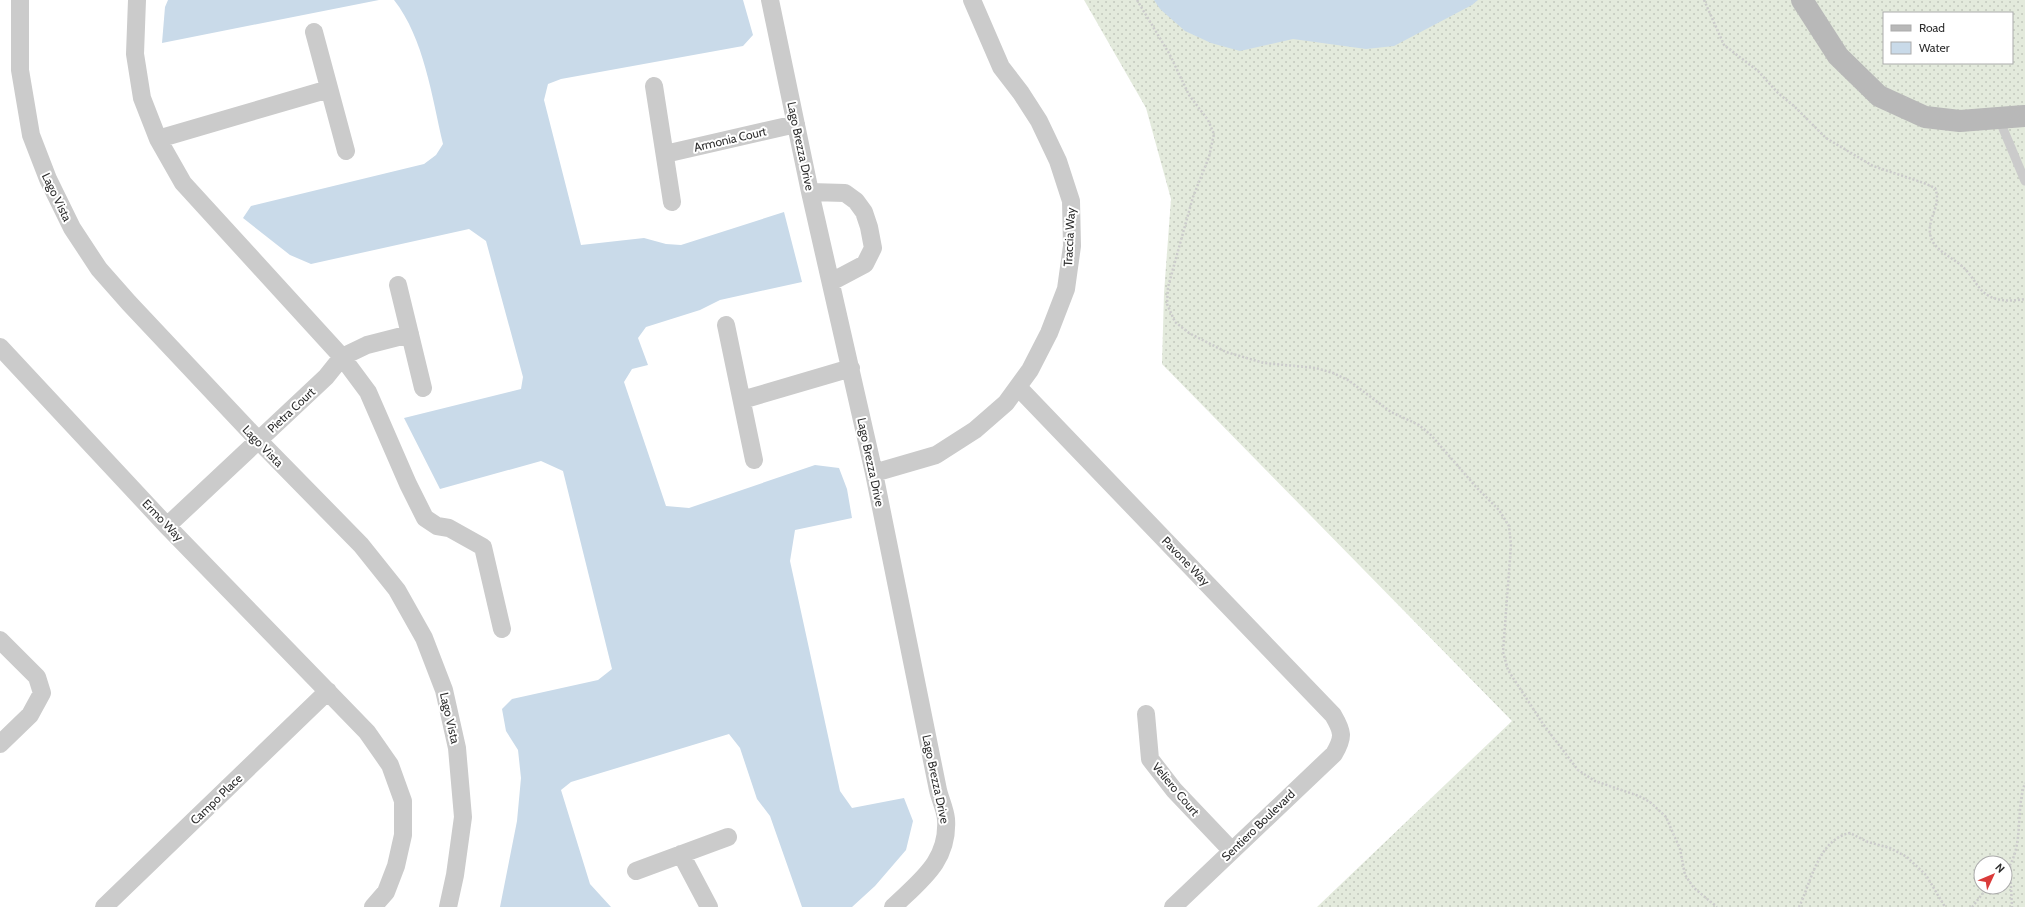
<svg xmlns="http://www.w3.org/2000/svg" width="2025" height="907" font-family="Cabin,sans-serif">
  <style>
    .grass { fill: url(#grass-dots); fill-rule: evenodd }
    .water { fill: #c9dae9 }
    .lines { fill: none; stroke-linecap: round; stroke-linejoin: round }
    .path { stroke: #cbcbcb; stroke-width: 2.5; stroke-dasharray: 2 2; stroke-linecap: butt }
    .lane { stroke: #cbcbcb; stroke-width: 9 }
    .street { stroke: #cbcbcb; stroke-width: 18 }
    .secondary { stroke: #b8b8b8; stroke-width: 22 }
    .labels { text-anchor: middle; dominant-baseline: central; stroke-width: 4; stroke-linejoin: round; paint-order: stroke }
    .street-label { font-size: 12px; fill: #2e2e2e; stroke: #fff }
  </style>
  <defs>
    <pattern id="grass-dots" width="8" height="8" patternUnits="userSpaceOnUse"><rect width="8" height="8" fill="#e3eadc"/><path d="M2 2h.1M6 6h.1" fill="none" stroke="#c3c9bd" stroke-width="1.8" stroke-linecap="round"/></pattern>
  </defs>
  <rect width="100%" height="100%" fill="#fff"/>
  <path class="grass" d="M 1084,0 L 2025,0 L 2025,907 L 1317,907 L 1512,721 L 1162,364 L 1164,293 L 1171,199 L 1146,108 ZM 1884,13 L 2012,13 L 2012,63 L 1884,63 ZM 1981,863 L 2005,863 L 2005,887 L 1981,887 Z"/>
  <path class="water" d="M 168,0 L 379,0 L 162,43 L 165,7 Z
    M 394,0 L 743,0 L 753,35 L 743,46 L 561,79 L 548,84 L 544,100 L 581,245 L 644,238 L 666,244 L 681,245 L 784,212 L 802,282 L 720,300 L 700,310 L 646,327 L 638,338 L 648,365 L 632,369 L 624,382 L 666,506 L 689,508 L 815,465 L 839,468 L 847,489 L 852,518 L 795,530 L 790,561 L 840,791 L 852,808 L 904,798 L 913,821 L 906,850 L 875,886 L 852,907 L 802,907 L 770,816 L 757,799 L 740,748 L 729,734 L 571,782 L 561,790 L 590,884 L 611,907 L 500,907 L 517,821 L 521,778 L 518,750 L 506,731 L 502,709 L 512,699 L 598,680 L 612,669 L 563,471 L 541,461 L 440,489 L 404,418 L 521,389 L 523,377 L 486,241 L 469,229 L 311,264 L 290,255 L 243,218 L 251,206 L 424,164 L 436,155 L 443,144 C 432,97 424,38 394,0 Z
    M 1154,0 L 1478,0 L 1472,5 L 1394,46 L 1366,49 L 1293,39 L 1240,51 L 1211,43 L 1185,31 L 1160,9 Z"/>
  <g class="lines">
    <path class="path" d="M 1137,0 L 1170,55 L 1189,95 L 1208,120 L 1214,134 L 1209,157 L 1193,197 L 1168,287 L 1167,304 L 1175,322 L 1189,333 L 1226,352 L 1264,363 L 1316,368 L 1333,373 L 1348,380 L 1391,412 L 1419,425 L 1431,435 L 1477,488 L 1499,510 L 1509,526 L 1511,545 L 1503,652 L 1508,670 L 1543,724 L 1578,770 L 1595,781 L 1639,796 L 1650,802 L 1666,817 L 1680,849 L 1685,875 L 1694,888 L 1717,907
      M 1704,0 L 1724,45 L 1758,71 L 1778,93 L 1794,106 L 1826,138 L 1873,166 L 1924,183 L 1935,188 C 1942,205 1928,217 1930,233 C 1932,251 1954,257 1965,269 C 1974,278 1978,290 1989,296 C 2000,302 2013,301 2025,299
      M 2010,866 L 2012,907
      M 2005,872 C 2025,849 2015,810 2025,783
      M 1799,907 C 1811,883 1818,839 1850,833 L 1868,842 L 1890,848 L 1907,857 L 1926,875 L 1945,907
      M 1972,907 L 1988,887"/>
    <path class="lane" d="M 1999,119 L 2025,181"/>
    <path class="street" d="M 20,0 L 20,70 L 31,135 L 48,179 L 72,228 L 99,269 L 129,303 L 258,440 L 361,545 L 397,590 L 424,638 L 444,690 L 457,748 L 463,817 L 455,875 L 448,907
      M 137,0 L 135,54 L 142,98 L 158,139 L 183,183 L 342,357 L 368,392 L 408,484 L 425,518 L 437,526 L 449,528 L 483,547 L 502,629
      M 770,0 L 810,192 L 874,473 L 938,790 C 940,799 945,809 946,819 C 949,861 921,880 893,907
      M 314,32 L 346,151
      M 654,86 L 672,202
      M 158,139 L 329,89
      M 665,154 L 796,124
      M 810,192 L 845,193 L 856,201 L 864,212 L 869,227 L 873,248 L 865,264 L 831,282
      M 398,285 L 423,388
      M 726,325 L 754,460
      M 0,347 L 167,526 L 367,732 L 390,765 L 403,801 L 403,835 L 396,866 L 386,892 L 373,907
      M 1018,387 L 1333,715 C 1343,732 1344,737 1334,754 L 1173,907
      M 742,400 L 851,368
      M 874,473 L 936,455 L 975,430 L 1006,403 L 1030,370 L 1049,333 L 1066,289 L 1072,246 L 1071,201 L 1058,161 L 1039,121 L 1021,93 L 1001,67 L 972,0
      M 167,526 L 326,377 L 342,357 L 367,345 L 410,334
      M 0,640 L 37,677 L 42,693 L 30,715 L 0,744
      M 1146,714 L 1150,759 L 1174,790 L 1232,851
      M 681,854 L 709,907
      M 636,871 L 728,837
      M 104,907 L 328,691"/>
    <path class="secondary" d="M 1802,0 L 1838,56 L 1879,96 L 1925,117 L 1960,121 L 2024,116"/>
  </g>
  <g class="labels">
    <g class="street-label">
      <text transform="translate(730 139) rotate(-13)">Armonia Court</text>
      <text transform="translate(801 146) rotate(78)">Lago Brezza Drive</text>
      <text transform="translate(57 197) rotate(64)">Lago Vista</text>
      <text transform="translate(1069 237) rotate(-87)">Traccia Way</text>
      <text transform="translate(291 410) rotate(-43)">Pietra Court</text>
      <text transform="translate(263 446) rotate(46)">Lago Vista</text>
      <text transform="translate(871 462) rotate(78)">Lago Brezza Drive</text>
      <text transform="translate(163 520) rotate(46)">Ermo Way</text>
      <text transform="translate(1186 561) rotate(46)">Pavone Way</text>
      <text transform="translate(450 718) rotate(77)">Lago Vista</text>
      <text transform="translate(936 779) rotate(78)">Lago Brezza Drive</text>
      <text transform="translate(1176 789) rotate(50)">Veliero Court</text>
      <text transform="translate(216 799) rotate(-44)">Campo Place</text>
      <text transform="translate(1258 825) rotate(-44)">Sentiero Boulevard</text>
    </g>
  </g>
  <rect x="1883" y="12" width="130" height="52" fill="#ffffff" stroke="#ababab"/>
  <rect x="1891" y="25" width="20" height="6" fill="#b8b8b8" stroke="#ababab"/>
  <text x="1919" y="32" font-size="12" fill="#2e2e2e">Road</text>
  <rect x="1891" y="42" width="20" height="12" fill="#c9dae9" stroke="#ababab"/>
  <text x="1919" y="52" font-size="12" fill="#2e2e2e">Water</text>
  <g transform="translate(1993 875) rotate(46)"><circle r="19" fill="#ffffff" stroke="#ababab"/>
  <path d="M0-3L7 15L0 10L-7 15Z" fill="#da3b3a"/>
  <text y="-6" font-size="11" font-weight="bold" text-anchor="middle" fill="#2e2e2e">N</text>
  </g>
</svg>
